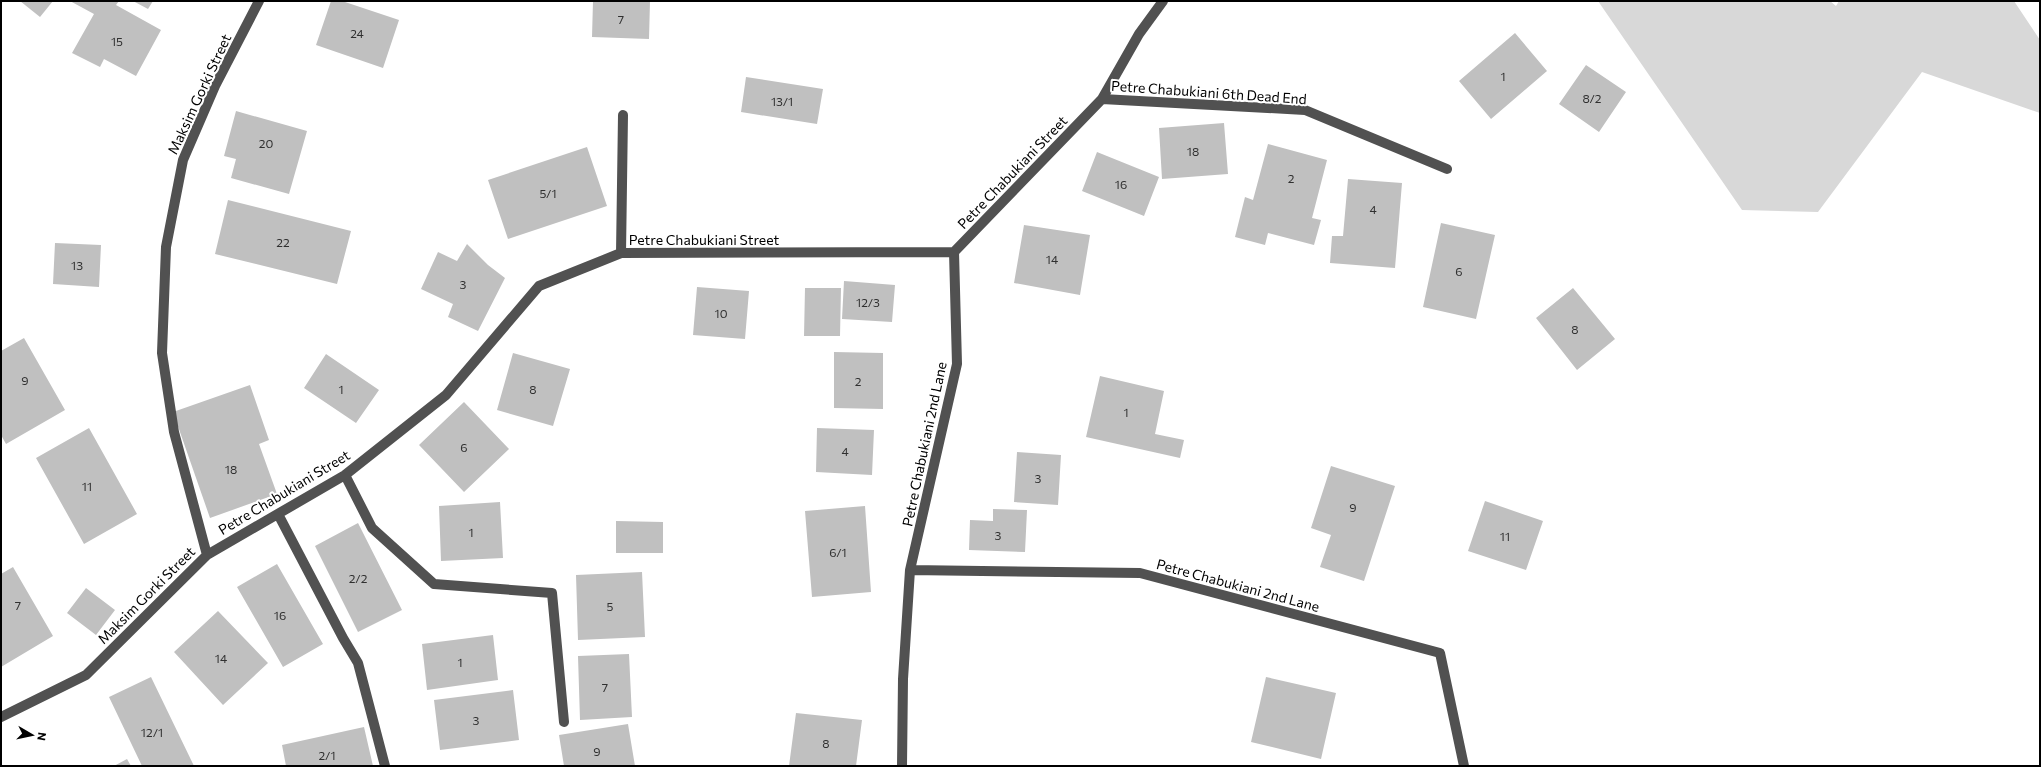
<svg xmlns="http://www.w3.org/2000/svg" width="2041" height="767" font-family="Commissioner,sans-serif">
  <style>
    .green { fill: #d8d8d8 }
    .building { fill: #c0c0c0 }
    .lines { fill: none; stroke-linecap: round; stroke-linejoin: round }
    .minor { stroke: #515151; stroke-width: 10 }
    .labels { text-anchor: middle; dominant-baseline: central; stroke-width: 4; stroke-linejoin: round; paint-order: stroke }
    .number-label { font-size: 12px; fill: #303030 }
    .street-label { font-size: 14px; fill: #000; stroke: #fff }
  </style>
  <rect width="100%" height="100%" fill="#fff"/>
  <path class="green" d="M 1598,1 L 1830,1 L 1836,6 L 1839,1 L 2014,1 L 2040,40 L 2040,113 L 1922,72 L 1818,212 L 1742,210 Z"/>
  <path class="building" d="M 20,1 L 53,1 L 40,17 Z
    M 70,1 L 119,1 L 116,5 L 161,30 L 136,76 L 104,59 L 100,67 L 72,53 L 94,14 Z
    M 133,1 L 153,1 L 148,9 Z
    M 331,1 L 342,1 L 399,20 L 383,68 L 316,45 Z
    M 593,1 L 650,1 L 649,39 L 592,37 Z
    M 1515,33 L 1547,71 L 1491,119 L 1459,81 Z
    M 1586,65 L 1626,92 L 1599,132 L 1559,104 Z
    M 746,77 L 823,89 L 817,124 L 741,112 Z
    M 236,111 L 307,131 L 289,194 L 231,178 L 236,159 L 224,156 Z
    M 1224,123 L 1228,174 L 1162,179 L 1159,128 Z
    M 1268,144 L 1327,160 L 1312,218 L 1321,220 L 1314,245 L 1268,233 L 1265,245 L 1235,237 L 1245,197 L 1253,200 Z
    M 587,147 L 607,206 L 508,239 L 488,180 Z
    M 1097,152 L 1159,177 L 1144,216 L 1082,191 Z
    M 1348,179 L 1402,183 L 1395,268 L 1330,263 L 1332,236 L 1343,236 Z
    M 228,200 L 351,231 L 337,284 L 215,254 Z
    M 1441,223 L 1495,235 L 1476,319 L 1423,307 Z
    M 1024,225 L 1090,235 L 1080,295 L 1014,283 Z
    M 55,243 L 101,245 L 99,287 L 53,284 Z
    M 467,244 L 488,265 L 505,278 L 478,331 L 448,317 L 453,304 L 421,289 L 438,252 L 457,261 Z
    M 844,281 L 895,285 L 892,322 L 842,319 Z
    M 697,287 L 749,291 L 745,339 L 693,335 Z
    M 805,288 L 841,288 L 840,336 L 804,336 Z
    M 1573,288 L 1615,339 L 1577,370 L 1536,318 Z
    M 24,338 L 65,410 L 6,444 L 1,435 L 1,351 Z
    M 834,352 L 883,353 L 883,409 L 834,408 Z
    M 513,353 L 570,369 L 553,426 L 497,410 Z
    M 326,354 L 379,390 L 356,423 L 304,388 Z
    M 1100,376 L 1164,391 L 1155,434 L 1184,440 L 1180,458 L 1086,437 Z
    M 250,385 L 269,440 L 259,444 L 277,494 L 210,518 L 173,412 Z
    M 464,402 L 509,449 L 464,492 L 419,445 Z
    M 89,428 L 137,514 L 84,544 L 36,458 Z
    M 817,428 L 874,430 L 872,475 L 816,472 Z
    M 1017,452 L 1061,455 L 1058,505 L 1014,502 Z
    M 1331,466 L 1395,486 L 1364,581 L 1320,567 L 1331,535 L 1311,528 Z
    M 1485,501 L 1543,521 L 1526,570 L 1468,551 Z
    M 500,502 L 503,558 L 441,561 L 439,506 Z
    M 865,506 L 871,592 L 812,597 L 805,511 Z
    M 993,509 L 1027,510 L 1025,552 L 969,550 L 970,520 L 993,521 Z
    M 616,521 L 663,522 L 663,553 L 616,553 Z
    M 358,523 L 402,610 L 358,632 L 315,546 Z
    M 277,564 L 323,644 L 283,667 L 237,587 Z
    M 13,567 L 53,636 L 1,667 L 1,574 Z
    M 642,572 L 645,637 L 578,640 L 576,575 Z
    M 86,588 L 115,610 L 96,635 L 67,613 Z
    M 218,611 L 268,663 L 223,705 L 174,652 Z
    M 493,635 L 498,680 L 427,690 L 422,644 Z
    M 629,654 L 632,717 L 580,720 L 578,656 Z
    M 151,677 L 194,766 L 142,766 L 109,697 Z
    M 1266,677 L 1336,693 L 1321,759 L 1251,742 Z
    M 513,690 L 519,740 L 440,750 L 434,700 Z
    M 796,713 L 862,720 L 856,766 L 789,766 Z
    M 628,724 L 635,766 L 564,766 L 559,735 Z
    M 364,727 L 373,766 L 286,766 L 282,745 Z
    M 127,759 L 131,766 L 114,766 Z"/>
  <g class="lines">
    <path class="minor" d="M 1102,99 L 1305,110 L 1447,169
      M 621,253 L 623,115
      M 345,475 L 372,528 L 434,584 L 552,593 L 564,722
      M 278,514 L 343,638 L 358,663 L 385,766
      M 207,555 L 345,475 L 446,395 L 539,286 L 621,253 L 954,252 L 1102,99 L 1139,34 L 1163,1
      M 910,570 L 1140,573 L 1440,653 L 1464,766
      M 1,717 L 86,675 L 207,555 L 174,432 L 162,353 L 166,247 L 183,160 L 215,86 L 259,1
      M 902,766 L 903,679 L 910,570 L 957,364 L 954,252"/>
  </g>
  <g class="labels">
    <g class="number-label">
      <text x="621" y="19">7</text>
      <text x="357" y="33">24</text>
      <text x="117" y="41">15</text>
      <text x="1503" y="76">1</text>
      <text x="1592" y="98">8/2</text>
      <text x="782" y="101">13/1</text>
      <text x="266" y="143">20</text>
      <text x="1193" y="151">18</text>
      <text x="1291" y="178">2</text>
      <text x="1121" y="184">16</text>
      <text x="548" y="193">5/1</text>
      <text x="1373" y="209">4</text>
      <text x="283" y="242">22</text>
      <text x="1052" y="259">14</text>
      <text x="77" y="265">13</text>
      <text x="1459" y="271">6</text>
      <text x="463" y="284">3</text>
      <text x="868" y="302">12/3</text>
      <text x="721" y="313">10</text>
      <text x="1575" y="329">8</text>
      <text x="25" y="380">9</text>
      <text x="858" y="381">2</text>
      <text x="341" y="389">1</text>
      <text x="533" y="389">8</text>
      <text x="1126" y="412">1</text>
      <text x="464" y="447">6</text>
      <text x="845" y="451">4</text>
      <text x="231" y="469">18</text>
      <text x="1038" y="478">3</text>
      <text x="87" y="486">11</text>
      <text x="1353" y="507">9</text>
      <text x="471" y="532">1</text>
      <text x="998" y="535">3</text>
      <text x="1505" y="536">11</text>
      <text x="838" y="552">6/1</text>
      <text x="358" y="578">2/2</text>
      <text x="18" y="605">7</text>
      <text x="610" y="606">5</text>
      <text x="280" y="615">16</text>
      <text x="221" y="658">14</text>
      <text x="460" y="662">1</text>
      <text x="605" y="687">7</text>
      <text x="476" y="720">3</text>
      <text x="152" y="732">12/1</text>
      <text x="826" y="743">8</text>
      <text x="597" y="751">9</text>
      <text x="327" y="755">2/1</text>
    </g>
    <g class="street-label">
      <text transform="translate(1209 92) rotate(4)">Petre Chabukiani 6th Dead End</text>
      <text transform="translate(199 94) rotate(-65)">Maksim Gorki Street</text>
      <text transform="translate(1012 172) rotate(-46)">Petre Chabukiani Street</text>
      <text x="704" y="239">Petre Chabukiani Street</text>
      <text transform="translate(924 444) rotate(-78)">Petre Chabukiani 2nd Lane</text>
      <text transform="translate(284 492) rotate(-31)">Petre Chabukiani Street</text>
      <text transform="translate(1238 585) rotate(15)">Petre Chabukiani 2nd Lane</text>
      <text transform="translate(146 595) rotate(-45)">Maksim Gorki Street</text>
    </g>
  </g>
  <rect width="2041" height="767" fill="none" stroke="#000000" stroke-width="4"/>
  <g transform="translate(32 735) rotate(99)" stroke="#ffffff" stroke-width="3" paint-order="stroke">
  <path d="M0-3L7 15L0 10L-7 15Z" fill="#000000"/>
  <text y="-6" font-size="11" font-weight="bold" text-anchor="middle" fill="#000000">N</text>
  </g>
</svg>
